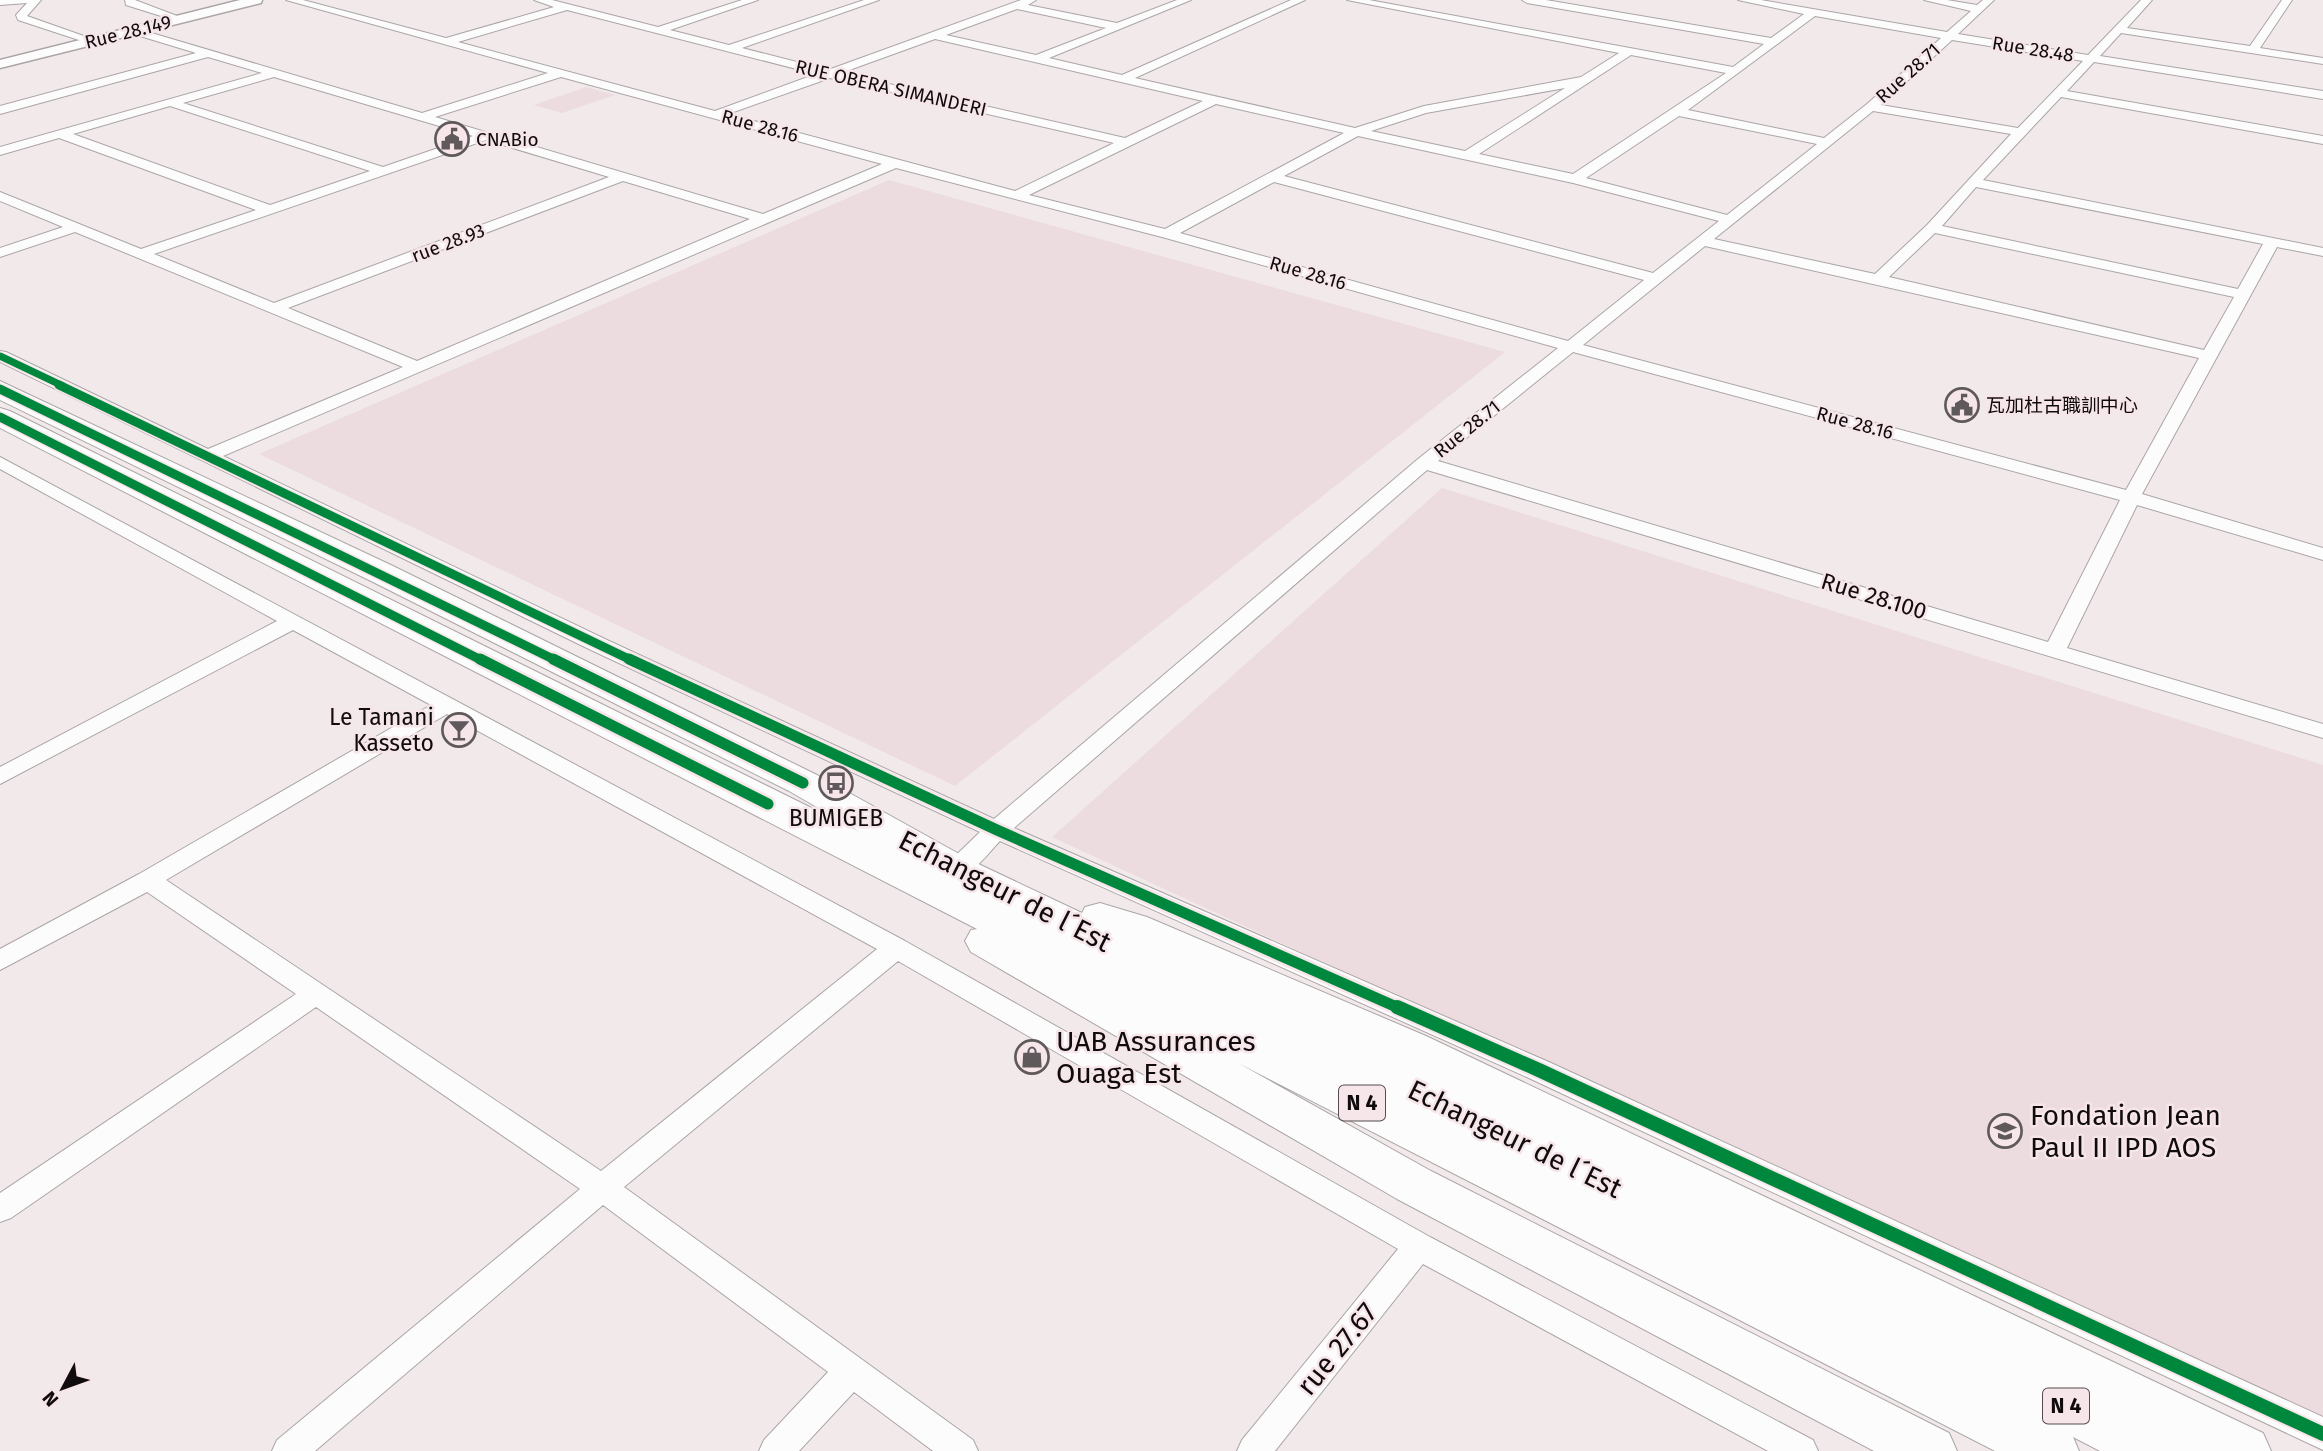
<svg xmlns="http://www.w3.org/2000/svg" width="2323" height="1451" font-family="'Fira Sans','Noto Sans SC',sans-serif">
  <style>
    .built { fill: #ecdbdf }
    .lines { fill: none; stroke-linecap: round; stroke-linejoin: round }
    .minor-casing { stroke: #aba5a6; stroke-width: 2 }
    .tertiary-casing { stroke: #aba5a6; stroke-width: 3 }
    .trunk-casing { stroke: #aba5a6; stroke-width: 2 }
    .minor { fill: #fdfcfc; fill-rule: evenodd }
    .tertiary { fill: #fdfcfc; fill-rule: evenodd }
    .trunk { fill: #fdfcfc; fill-rule: evenodd }
    .cycleway-far3-casing { stroke: #f6e5e9; stroke-width: 10 }
    .cycleway-far2-casing { stroke: #f6e5e9; stroke-width: 12 }
    .cycleway-far1-casing { stroke: #f6e5e9; stroke-width: 16 }
    .cycleway-casing { stroke: #f6e5e9; stroke-width: 18 }
    .cycleway-far3 { stroke: #00873e; stroke-width: 7 }
    .cycleway-far2 { stroke: #00873e; stroke-width: 9 }
    .cycleway-far1 { stroke: #00873e; stroke-width: 11 }
    .cycleway { stroke: #00873e; stroke-width: 14 }
    .labels { text-anchor: middle; dominant-baseline: central; stroke-width: 5; stroke-linejoin: round; paint-order: stroke }
    .far-street-label { font-size: 19px; fill: #100b0d; stroke: #f6e5e9 }
    .far-poi-label { font-size: 19px; fill: #100b0d; stroke: #f6e5e9; text-anchor: start }
    .shield { fill: #f6e5e9; stroke: #554c4f; stroke-width: 2 }
    .shield-label { font-size: 21px; font-weight: bold; fill: #100b0d }
    .street-label { font-size: 23px; fill: #100b0d; stroke: #f6e5e9 }
    .poi-label { font-size: 23px; fill: #100b0d; stroke: #f6e5e9; text-anchor: end }
    .near-street-label { font-size: 28px; fill: #100b0d; stroke: #f6e5e9 }
    .near-poi-label { font-size: 28px; fill: #100b0d; stroke: #f6e5e9; text-anchor: start }
  </style>
  <rect width="100%" height="100%" fill="#f2e9eb"/>
  <path class="built" d="M 586,87 L 615,95 L 562,113 L 534,105 Z
    M 889,180 L 1505,352 L 955,786 L 259,454 Z
    M 1442,488 L 2323,765 L 2323,1425 L 1052,837 Z"/>
  <g class="lines">
    <g class="minor-casing">
      <path id="minor" d="M 0,0 L 41,0 L 27,16 L 98,41 L 88,43 L 18,20 L 16,15 L 27,3 L 0,5 Z
        M 125,0 L 135,0 L 185,19 L 180,22 L 126,5 Z
        M 286,0 L 303,0 L 446,38 L 554,7 L 534,0 L 552,0 L 658,27 L 742,0 L 758,0 L 670,30 L 729,45 L 864,0 L 879,0 L 742,48 L 828,70 L 1021,0 L 1036,0 L 1028,5 L 1117,23 L 1177,0 L 1191,0 L 1049,58 L 1122,75 L 1291,0 L 1305,0 L 1135,78 L 1355,128 L 1424,106 L 1581,77 L 1619,53 L 1347,0 L 1369,0 L 1733,67 L 1764,44 L 1527,3 L 1522,0 L 1546,0 L 1771,38 L 1804,14 L 1738,0 L 1761,0 L 1947,32 L 1971,11 L 1924,0 L 1947,0 L 1977,5 L 1983,0 L 1994,0 L 1958,34 L 2088,55 L 2141,0 L 2152,0 L 2127,28 L 2250,46 L 2282,0 L 2292,0 L 2260,48 L 2323,58 L 2323,64 L 2121,33 L 2100,56 L 2323,91 L 2323,99 L 2094,62 L 2067,91 L 2323,136 L 2323,144 L 2061,97 L 1983,180 L 2323,248 L 2323,256 L 2277,247 L 2142,494 L 2323,548 L 2323,560 L 2137,505 L 2067,648 L 2323,724 L 2323,738 L 1427,470 L 1014,828 L 1551,1063 L 2323,1417 L 2323,1450 L 1531,1079 L 1000,841 C 986,855 969,882 947,876 L 943,870 L 947,864 L 980,832 L 591,650 L 0,362 L 0,351 L 6,352 L 208,449 L 403,367 L 75,232 L 0,257 L 0,248 L 63,227 L 0,201 L 0,192 L 141,249 L 256,210 L 59,138 L 0,155 L 0,147 L 262,73 L 208,57 L 0,114 L 0,106 L 196,53 L 130,33 L 130,29 L 138,29 L 422,113 L 548,73 ZM 1017,9 L 1106,28 L 1036,55 L 946,35 ZM 567,10 L 816,74 L 715,111 L 458,42 ZM 1815,16 L 1941,38 L 1867,104 L 1824,138 L 1688,110 ZM 935,39 L 1203,101 L 1125,138 L 841,73 ZM 1952,40 L 2083,61 L 2018,128 L 1881,105 ZM 1631,55 L 1726,73 L 1573,174 L 1479,154 ZM 274,77 L 473,136 L 383,167 L 183,103 ZM 561,77 L 882,164 L 763,214 L 435,117 ZM 830,78 L 1114,143 L 1015,191 L 728,114 ZM 1565,88 L 1465,151 L 1371,131 L 1426,113 ZM 1216,104 L 1344,133 L 1165,229 L 1029,195 ZM 170,106 L 370,171 L 270,205 L 73,134 ZM 1873,111 L 2011,134 L 1927,225 L 1875,274 L 1714,239 ZM 1679,116 L 1817,144 L 1727,215 L 1586,178 ZM 1358,136 L 1573,183 L 1719,221 L 1653,273 L 1284,176 ZM 486,140 L 609,177 L 274,303 L 154,254 ZM 896,168 L 1162,237 L 1558,348 L 1418,459 L 994,819 L 607,640 L 223,456 ZM 623,181 L 750,219 L 417,361 L 288,308 ZM 1274,182 L 1644,280 L 1568,341 L 1180,233 ZM 1976,187 L 2263,244 L 2238,289 L 1942,226 ZM 1935,233 L 2234,297 L 2204,350 L 1889,277 ZM 1705,246 L 2199,358 L 2126,490 L 1583,345 ZM 1573,352 L 2120,500 L 2048,642 L 1438,461 Z
        M 0,457 L 905,941 L 1430,1237 L 1813,1440 L 1818,1451 L 1768,1451 L 1423,1264 L 1275,1451 L 1237,1451 L 1242,1440 L 1398,1249 L 898,961 L 624,1187 L 973,1440 L 978,1451 L 933,1451 L 854,1392 L 799,1451 L 759,1451 L 764,1440 L 828,1372 L 603,1205 L 315,1451 L 272,1451 L 277,1440 L 580,1189 L 316,1007 L 11,1218 L 0,1222 L 0,1193 L 296,994 L 147,892 L 0,970 L 0,949 L 139,874 L 431,705 L 293,630 L 0,784 L 0,767 L 277,621 L 0,469 ZM 447,714 L 877,949 L 601,1171 L 166,880 Z"/>
    </g>
    <g class="tertiary-casing">
      <path id="tertiary" d="M 240,0 L 262,0 L 261,3 L 0,68 L 0,60 Z"/>
    </g>
    <g class="trunk-casing">
      <path id="trunk" d="M 0,381 L 395,567 L 817,775 L 970,860 L 1082,913 L 1085,907 L 1100,903 L 1147,917 L 1426,1036 L 2263,1433 L 2271,1451 L 2100,1451 L 2073,1437 L 2079,1451 L 1995,1451 L 1238,1063 L 1431,1171 L 1949,1433 L 1957,1451 L 1874,1451 L 1397,1199 L 971,952 L 965,941 L 971,930 L 977,929 L 0,428 L 0,408 L 10,411 L 860,832 L 789,791 L 371,581 L 0,400 Z"/>
    </g>
    <use href="#minor" class="minor"/>
    <use href="#tertiary" class="tertiary"/>
    <use href="#trunk" class="trunk"/>
    <g class="cycleway-far3-casing">
      <path id="cycleway-far3" d="M 0,356 L 63,386"/>
    </g>
    <g class="cycleway-far2-casing">
      <path id="cycleway-far2" d="M 59,385 L 633,661
        M 0,389 L 557,661
        M 0,417 L 483,661"/>
    </g>
    <g class="cycleway-far1-casing">
      <path id="cycleway-far1" d="M 480,659 L 768,804
        M 553,659 L 803,783
        M 629,659 L 997,830 L 1401,1009"/>
    </g>
    <g class="cycleway-casing">
      <path id="cycleway" d="M 1397,1007 L 1541,1071 L 2323,1434"/>
    </g>
    <use href="#cycleway-far3" class="cycleway-far3"/>
    <use href="#cycleway-far2" class="cycleway-far2"/>
    <use href="#cycleway-far1" class="cycleway-far1"/>
    <use href="#cycleway" class="cycleway"/>
  </g>
  <defs>
    <g id="civic-ring" transform="scale(1.75)"><circle r="9.5" fill="#f6e5e9" stroke="#5f595b" stroke-width="1.5"/><path d="M-.6-6.5H3V-4.5H.6V-3L4-1V1h2V6H-6V1h2V-1L-.6-3ZM-1.2 2.5V6h2.4V2.5Z" fill="#5f595b"/></g>
    <g id="bar-ring" transform="scale(1.75)"><circle r="9.5" fill="#f6e5e9" stroke="#5f595b" stroke-width="1.5"/><path d="M-6-5H6L.8 .8V4.5H3.5V6h-7V4.5H-.8V.8Z" fill="#5f595b"/></g>
    <g id="bus-ring" transform="scale(1.75)"><circle r="9.5" fill="#f6e5e9" stroke="#5f595b" stroke-width="1.5"/><path d="M-5-6H5V4H4V6H2V4H-2V6H-4V4H-5ZM-3.5-4V0h7V-4ZM-3.5 1.2v1.5H-2V1.2ZM2 1.2v1.5H3.5V1.2Z" fill="#5f595b"/></g>
    <g id="shop-ring" transform="scale(1.75)"><circle r="9.5" fill="#f6e5e9" stroke="#5f595b" stroke-width="1.5"/><path d="M-5-2.5h2.3a2.7 3.5 0 0 1 5.4 0H5L5.5 6h-11ZM-1.5-2.5h3a1.5 2.3 0 0 0-3 0Z" fill="#5f595b"/></g>
    <g id="school-ring" transform="scale(1.75)"><circle r="9.5" fill="#f6e5e9" stroke="#5f595b" stroke-width="1.5"/><path d="M0-5L7-2L0 1L-7-2ZM-4 1L0 2.5L4 1V4Q0 6-4 4Z" fill="#5f595b"/></g>
  </defs>
  <g fill-rule="evenodd">
    <use href="#civic-ring" x="452" y="139"/>
    <use href="#civic-ring" x="1962" y="405"/>
    <use href="#bar-ring" x="459" y="730"/>
    <use href="#bus-ring" x="836" y="783"/>
    <use href="#shop-ring" x="1032" y="1057"/>
    <use href="#school-ring" x="2005" y="1131"/>
  </g>
  <g class="labels">
    <g class="far-street-label">
      <text transform="translate(128 32) rotate(-14)">Rue 28.149</text>
      <text transform="translate(2033 49) rotate(9)">Rue 28.48</text>
      <text transform="translate(1908 73) rotate(-42)">Rue 28.71</text>
      <text transform="translate(891 88) rotate(13)">RUE OBERA SIMANDERI</text>
      <text transform="translate(760 126) rotate(15)">Rue 28.16</text>
      <text transform="translate(448 243) rotate(-21)">rue 28.93</text>
      <text transform="translate(1308 273) rotate(16)">Rue 28.16</text>
      <text transform="translate(1855 423) rotate(15)">Rue 28.16</text>
      <text transform="translate(1467 429) rotate(-39)">Rue 28.71</text>
    </g>
    <g class="far-poi-label">
      <text x="476" y="139">CNABio</text>
      <text x="1986" y="405">瓦加杜古職訓中心</text>
    </g>
    <g class="shield">
      <rect x="1339" y="1085.5" width="46" height="35" rx="5"/>
      <rect x="2043" y="1388.5" width="46" height="35" rx="5"/>
    </g>
    <g class="shield-label">
      <text x="1362" y="1103">N 4</text>
      <text x="2066" y="1406">N 4</text>
    </g>
    <g class="street-label">
      <text transform="translate(1874 596) rotate(17)">Rue 28.100</text>
    </g>
    <g class="poi-label">
      <text x="434" y="717">Le Tamani<tspan x="434" dy="26">Kasseto</tspan></text>
      <text x="836" y="818" text-anchor="middle">BUMIGEB</text>
    </g>
    <g class="near-street-label">
      <text transform="translate(1005 891) rotate(27)">Echangeur de l´Est</text>
      <text transform="translate(1515 1139) rotate(26)">Echangeur de l´Est</text>
      <text transform="translate(1337 1349) rotate(-51)">rue 27.67</text>
    </g>
    <g class="near-poi-label">
      <text x="1056" y="1041">UAB Assurances<tspan x="1056" dy="32">Ouaga Est</tspan></text>
      <text x="2030" y="1115">Fondation Jean<tspan x="2030" dy="32">Paul II IPD AOS</tspan></text>
    </g>
  </g>
  <g transform="translate(63 1388) rotate(229)" stroke="#f6e5e9" stroke-width="5" paint-order="stroke">
  <path d="M0-5L12 26L0 18L-12 26Z" fill="#100b0d"/>
  <text y="-10" font-size="19" font-weight="bold" text-anchor="middle" fill="#100b0d">N</text>
  </g>
</svg>
